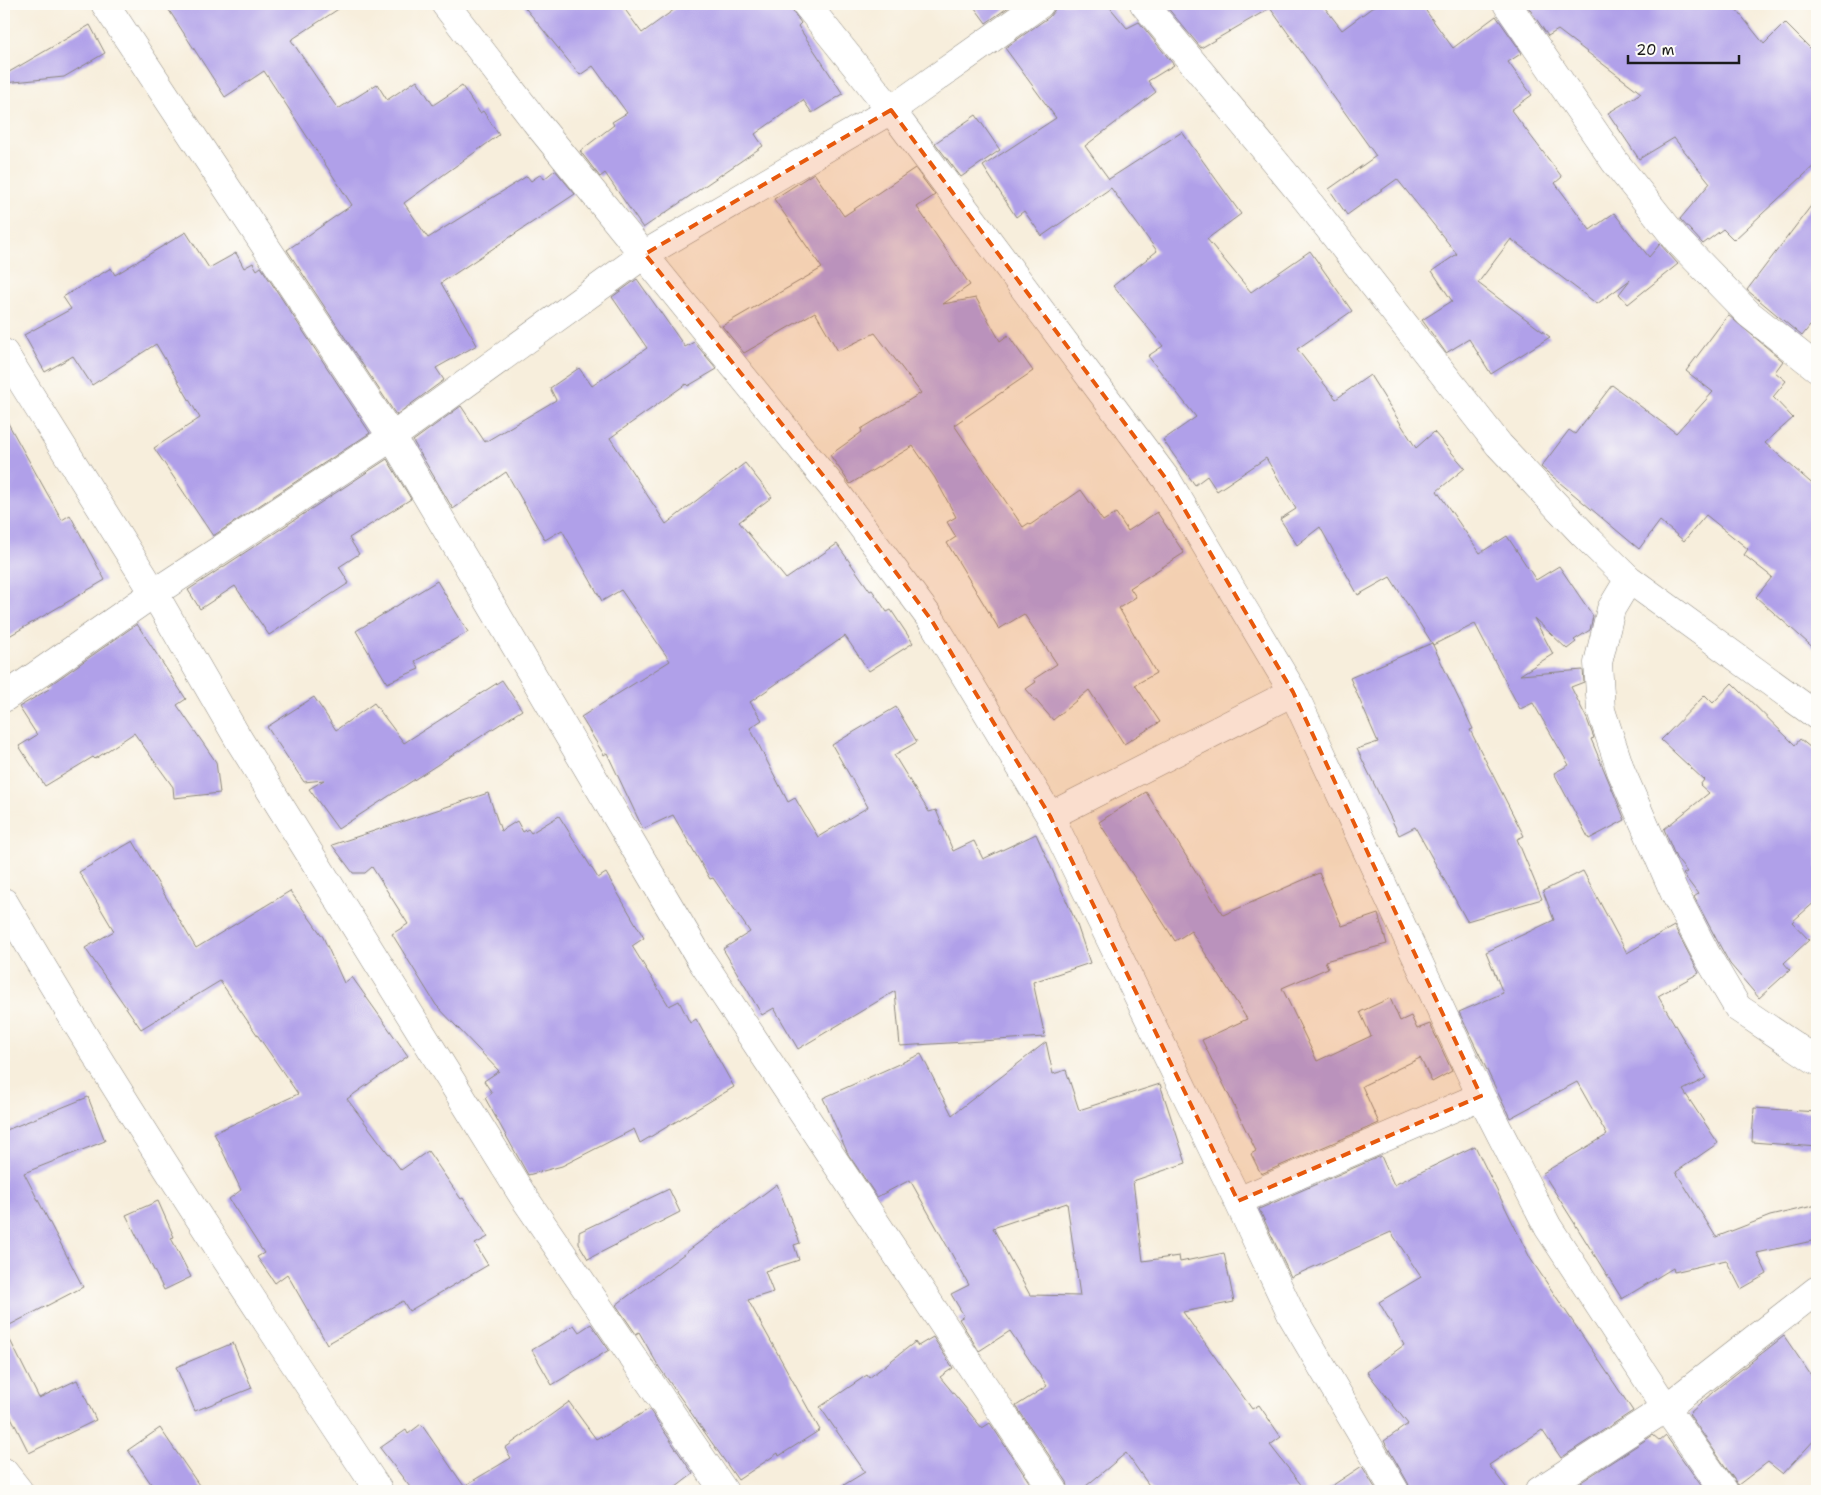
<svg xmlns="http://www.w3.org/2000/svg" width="1821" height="1495" font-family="'Shantell Sans',sans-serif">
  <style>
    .building { fill: #b0a0e9; fill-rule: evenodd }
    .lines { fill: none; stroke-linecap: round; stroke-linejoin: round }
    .minor-casing { stroke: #8a857c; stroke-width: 29 }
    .minor { stroke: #fff; stroke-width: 28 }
    .marked { fill: #e8590c; fill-opacity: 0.2; stroke: #e8590c; stroke-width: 4; stroke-dasharray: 10 6; stroke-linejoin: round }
  </style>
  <rect width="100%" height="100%" fill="#fdfcf7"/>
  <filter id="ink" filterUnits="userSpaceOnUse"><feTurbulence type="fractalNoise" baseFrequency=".02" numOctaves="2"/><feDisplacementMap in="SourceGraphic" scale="10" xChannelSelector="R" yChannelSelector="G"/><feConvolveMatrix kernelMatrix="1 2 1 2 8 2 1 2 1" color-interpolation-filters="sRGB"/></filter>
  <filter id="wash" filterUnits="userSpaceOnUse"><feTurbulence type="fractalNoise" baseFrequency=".0096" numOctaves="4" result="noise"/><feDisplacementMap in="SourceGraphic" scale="20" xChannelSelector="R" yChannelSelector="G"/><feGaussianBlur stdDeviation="1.12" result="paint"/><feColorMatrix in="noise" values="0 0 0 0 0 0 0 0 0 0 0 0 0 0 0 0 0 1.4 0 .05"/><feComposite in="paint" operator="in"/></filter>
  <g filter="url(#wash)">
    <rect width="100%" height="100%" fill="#f7eedc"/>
    <g id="blocks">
      <path class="building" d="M 165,4 L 346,4 L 291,40 L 338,109 L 377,84 L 387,100 L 417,80 L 433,105 L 462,86 L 480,113 L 483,111 L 499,135 L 404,203 L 428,238 L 527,176 L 531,181 L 541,174 L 544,179 L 555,170 L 575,194 L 441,283 L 477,345 L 436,368 L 444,380 L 396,415 L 287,250 L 352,205 L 264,71 L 225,97 Z
        M 522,4 L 621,4 L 642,33 L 682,4 L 791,4 L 794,13 L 801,23 L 798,26 L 843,94 L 812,113 L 803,100 L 755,134 L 763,146 L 643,228 L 605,173 L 600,177 L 580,151 L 614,125 L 612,122 L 627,113 L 593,66 L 580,75 Z
        M 972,4 L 1013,4 L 986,23 Z
        M 1055,4 L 1107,4 L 1127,28 L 1139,22 L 1174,65 L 1148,81 L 1156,92 L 1085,146 L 1109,179 L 1182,132 L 1241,214 L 1207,239 L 1251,292 L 1310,251 L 1352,311 L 1297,349 L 1336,399 L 1370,375 L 1416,448 L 1434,432 L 1465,468 L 1437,491 L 1480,553 L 1507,536 L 1536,580 L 1559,566 L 1593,616 L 1590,630 L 1574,640 L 1576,642 L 1567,649 L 1534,618 L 1553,654 L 1520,675 L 1583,670 L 1584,682 L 1571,687 L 1587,719 L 1594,738 L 1591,739 L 1625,820 L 1589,839 L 1554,773 L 1569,765 L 1533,703 L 1520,709 L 1475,624 L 1433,645 L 1432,643 L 1473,729 L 1470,730 L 1524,836 L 1517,839 L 1542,899 L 1467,921 L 1415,827 L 1399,835 L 1357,749 L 1378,742 L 1350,678 L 1432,643 L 1390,577 L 1358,595 L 1320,527 L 1297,545 L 1280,519 L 1296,509 L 1266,458 L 1217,491 L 1207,476 L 1195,485 L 1163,440 L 1196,417 L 1148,356 L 1163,346 L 1113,286 L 1157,251 L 1111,188 L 1042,236 L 1024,211 L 1016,217 L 983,166 L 1056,118 L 1005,48 L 1049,17 L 1054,11 Z
        M 1170,4 L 1322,4 L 1342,30 L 1377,4 L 1421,4 L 1453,48 L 1496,16 L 1522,53 L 1508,62 L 1532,95 L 1511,110 L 1562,177 L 1555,183 L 1590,230 L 1614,213 L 1649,257 L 1660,244 L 1678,264 L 1628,304 L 1619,294 L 1630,280 L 1597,304 L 1511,239 L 1478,283 L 1550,337 L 1491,374 L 1469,339 L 1446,353 L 1422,320 L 1452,301 L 1432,271 L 1457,254 L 1397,179 L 1347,215 L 1329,189 L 1376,156 L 1270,8 L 1201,48 L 1166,6 Z
        M 1526,4 L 1732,4 L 1764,44 L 1785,23 L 1817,55 L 1817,163 L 1734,240 L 1723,229 L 1703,244 L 1680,219 L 1710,183 L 1674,138 L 1639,159 L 1608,113 L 1641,93 L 1558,30 L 1548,36 Z
        M 90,25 L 105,53 L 64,77 L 4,83 L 4,75 Z
        M 976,115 L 1000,150 L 961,177 L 935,143 Z
        M 915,168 L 935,195 L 917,207 L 970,285 L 943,304 L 976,298 L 1000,341 L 1008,335 L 1033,371 L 954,425 L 1023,527 L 1029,523 L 1030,525 L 1081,490 L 1103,521 L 1116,513 L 1128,531 L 1157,512 L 1184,553 L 1130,588 L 1136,597 L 1119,608 L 1156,673 L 1135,685 L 1160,722 L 1124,744 L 1089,690 L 1053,720 L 1026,689 L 1036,682 L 1034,679 L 1057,664 L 1024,614 L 999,629 L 947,543 L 956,537 L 947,522 L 956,517 L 935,478 L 913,446 L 850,484 L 830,455 L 862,432 L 861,429 L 921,393 L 875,333 L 838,351 L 815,312 L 744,353 L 722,326 L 822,268 L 774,199 L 814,173 L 844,216 Z
        M 1817,198 L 1817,317 L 1802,336 L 1747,290 Z
        M 186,232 L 209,268 L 236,253 L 244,268 L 253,263 L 257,270 L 261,267 L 370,433 L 213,536 L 154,448 L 200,418 L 156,344 L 92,385 L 73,356 L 45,372 L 24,335 L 71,309 L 63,297 L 111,268 L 115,275 Z
        M 637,279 L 685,347 L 694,342 L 717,369 L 688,386 L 686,384 L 610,438 L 666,524 L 745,463 L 772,497 L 739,522 L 786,579 L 837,544 L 870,591 L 872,590 L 887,612 L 891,610 L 913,643 L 869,671 L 845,636 L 750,702 L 762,720 L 750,728 L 788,802 L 795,798 L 818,837 L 868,807 L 832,745 L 896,707 L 917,742 L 894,755 L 929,812 L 936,810 L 953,851 L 974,841 L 983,859 L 1036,834 L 1076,922 L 1090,963 L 1033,982 L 1045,1037 L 900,1046 L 895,991 L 798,1049 L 774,1008 L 762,1015 L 723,949 L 750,932 L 713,878 L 710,879 L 673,815 L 643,829 L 607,753 L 604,755 L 581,717 L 670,661 L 621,590 L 602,601 L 562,530 L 545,540 L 506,472 L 453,509 L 413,441 L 461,406 L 485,442 L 556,400 L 550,388 L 579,368 L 592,386 L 647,348 L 612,297 Z
        M 1728,315 L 1783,361 L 1775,372 L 1786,381 L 1773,397 L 1793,418 L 1765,443 L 1817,488 L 1817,651 L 1756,597 L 1772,577 L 1744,555 L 1748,549 L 1706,515 L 1684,541 L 1660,521 L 1639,549 L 1541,467 L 1569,430 L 1575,434 L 1612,385 L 1676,433 L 1713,392 L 1686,371 Z
        M 4,416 L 62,520 L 70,515 L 105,580 L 4,639 Z
        M 387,459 L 411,499 L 349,538 L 359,554 L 339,567 L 349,583 L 269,635 L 235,586 L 200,609 L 188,590 Z
        M 437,581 L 468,632 L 415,661 L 419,669 L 387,683 L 356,631 Z
        M 137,624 L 186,699 L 177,705 L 216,762 L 220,793 L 174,798 L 173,787 L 134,733 L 95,759 L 93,757 L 45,786 L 19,746 L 37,735 L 19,707 L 49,689 L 47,687 Z
        M 502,680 L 522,710 L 338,829 L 309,789 L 324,780 L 304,782 L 267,727 L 314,697 L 336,730 L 374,703 L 404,743 Z
        M 1732,683 L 1795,745 L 1800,739 L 1817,753 L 1817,900 L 1792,922 L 1809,940 L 1784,963 L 1790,970 L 1759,998 L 1730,964 L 1719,944 L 1694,897 L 1698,894 L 1683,874 L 1687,872 L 1676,858 L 1664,829 L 1709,793 L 1700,785 L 1704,780 L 1661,740 L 1705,695 L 1713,703 Z
        M 1146,792 L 1223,915 L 1319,873 L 1342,926 L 1378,914 L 1387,944 L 1325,961 L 1328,968 L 1282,988 L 1317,1061 L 1371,1036 L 1360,1012 L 1390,998 L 1400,1021 L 1411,1016 L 1417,1029 L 1430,1024 L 1452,1071 L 1432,1082 L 1420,1058 L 1362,1086 L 1379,1123 L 1261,1174 L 1251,1154 L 1256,1151 L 1202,1040 L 1247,1019 L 1191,931 L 1175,941 L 1099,822 Z
        M 488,793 L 501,831 L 517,821 L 523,832 L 528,829 L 531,833 L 559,816 L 598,878 L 606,873 L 644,938 L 632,946 L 669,1006 L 679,1001 L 690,1023 L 696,1019 L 734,1087 L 640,1143 L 634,1129 L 562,1166 L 528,1175 L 485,1098 L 492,1093 L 484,1081 L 499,1071 L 436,1005 L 392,934 L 408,924 L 372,867 L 365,873 L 353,873 L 332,845 Z
        M 133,841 L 196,948 L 290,891 L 323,937 L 344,983 L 352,977 L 408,1056 L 347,1099 L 401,1170 L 428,1151 L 461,1199 L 463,1198 L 488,1237 L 475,1244 L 488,1265 L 409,1311 L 403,1301 L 327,1344 L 287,1274 L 275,1283 L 257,1257 L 264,1253 L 229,1199 L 241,1190 L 214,1133 L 298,1094 L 220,981 L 141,1029 L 85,948 L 114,931 L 79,872 Z
        M 1583,871 L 1627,953 L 1674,926 L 1699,973 L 1658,996 L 1706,1078 L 1683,1090 L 1718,1143 L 1676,1172 L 1716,1237 L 1770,1216 L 1817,1205 L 1817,1240 L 1757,1253 L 1767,1274 L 1741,1289 L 1726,1260 L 1674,1272 L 1673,1268 L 1622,1299 L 1543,1173 L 1607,1135 L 1577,1082 L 1510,1118 L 1459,1012 L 1503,993 L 1486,952 L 1554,920 L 1543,891 Z
        M 1046,1042 L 1053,1074 L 1066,1070 L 1079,1110 L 1160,1084 L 1186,1163 L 1133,1181 L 1143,1261 L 1179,1256 L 1180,1262 L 1224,1253 L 1234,1302 L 1183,1312 L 1252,1409 L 1259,1405 L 1281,1437 L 1270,1445 L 1306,1491 L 1153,1491 L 1126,1453 L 1080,1491 L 1069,1491 L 1067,1482 L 1016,1406 L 1047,1386 L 1010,1331 L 979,1351 L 959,1319 L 964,1316 L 951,1294 L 969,1285 L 910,1180 L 877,1197 L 848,1154 L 823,1098 L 921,1054 L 952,1115 ZM 1067,1203 L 1080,1296 L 1030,1295 L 993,1228 Z
        M 88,1097 L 105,1141 L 24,1173 L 83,1287 L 4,1328 L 39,1398 L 77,1380 L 96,1420 L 29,1453 L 4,1403 L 4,1131 Z
        M 1754,1108 L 1817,1112 L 1817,1147 L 1752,1142 Z
        M 1475,1146 L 1530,1258 L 1633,1411 L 1561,1458 L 1542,1430 L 1489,1465 L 1509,1491 L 1411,1491 L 1408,1483 L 1384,1441 L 1408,1424 L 1367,1372 L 1404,1345 L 1379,1302 L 1421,1277 L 1391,1232 L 1291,1277 L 1259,1209 L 1381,1156 L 1394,1185 Z
        M 777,1184 L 800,1243 L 794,1245 L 799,1260 L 765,1271 L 773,1292 L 748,1300 L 820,1430 L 779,1456 L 778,1453 L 738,1480 L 659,1367 L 639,1332 L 636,1334 L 616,1305 Z
        M 669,1189 L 680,1212 L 588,1259 L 579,1244 L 579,1232 Z
        M 158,1201 L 174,1237 L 171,1238 L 191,1277 L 164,1290 L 126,1215 Z
        M 591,1324 L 609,1350 L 552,1385 L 532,1350 L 574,1325 L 579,1332 Z
        M 1784,1336 L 1817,1384 L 1817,1437 L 1783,1474 L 1768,1462 L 1738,1485 L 1689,1414 L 1714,1391 Z
        M 933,1337 L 953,1368 L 940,1377 L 982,1428 L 990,1423 L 1035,1491 L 834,1491 L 865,1472 L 820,1407 L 867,1375 L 869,1378 L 915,1342 L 918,1346 Z
        M 233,1343 L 252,1388 L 195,1411 L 176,1367 Z
        M 569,1402 L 596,1439 L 601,1436 L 602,1438 L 649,1409 L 693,1474 L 671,1491 L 413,1491 L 380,1448 L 406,1430 L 408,1434 L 421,1424 L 464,1486 L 511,1458 L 505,1448 Z
        M 160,1428 L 203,1491 L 156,1491 L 128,1450 Z
        M 1653,1435 L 1660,1441 L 1666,1436 L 1705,1491 L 1582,1491 L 1578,1484 Z
        M 1362,1466 L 1377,1491 L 1324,1491 Z"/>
    </g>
  </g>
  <g filter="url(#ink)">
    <use href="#blocks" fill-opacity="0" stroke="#8a857c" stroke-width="1"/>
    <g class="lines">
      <g class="minor-casing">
        <path id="minor" d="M 105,4 L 392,437 L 701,960 L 1054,1491
          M 445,4 L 535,121 L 834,489 L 932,621 L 1050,816 L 1238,1201 L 1292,1316 L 1395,1491
          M 806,4 L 891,110 L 1167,480 L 1293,692 L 1481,1096 L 1548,1227 L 1666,1408 L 1724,1491
          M 1144,4 L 1306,199 L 1499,445 L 1583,534 L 1629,579 L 1817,716
          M 1507,4 L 1615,162 L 1678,241 L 1749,314 L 1817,368
          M 4,353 L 154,593 L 239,740 L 523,1196 L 724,1491
          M 1629,579 L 1611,609 L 1598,663 L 1601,710 L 1621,771 L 1674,892 L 1705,952 L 1738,1008 L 1817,1061
          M 4,698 L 154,593 L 392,437 L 645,254 L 891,110 L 1040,4
          M 1050,816 L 1293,692
          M 4,902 C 121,1103 250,1297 379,1491
          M 1238,1201 L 1481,1096
          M 4,1472 L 19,1491
          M 1539,1491 L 1666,1408 L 1817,1290"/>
      </g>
      <use href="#minor" class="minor"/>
    </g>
  </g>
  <path class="marked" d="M 891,110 L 1167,480 L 1293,692 L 1481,1096 L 1238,1201 L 1050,816 L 932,621 L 834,489 L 645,254 Z"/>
  <rect width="1821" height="1495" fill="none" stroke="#fdfcf7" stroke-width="20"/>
  <path d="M1628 55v8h111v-8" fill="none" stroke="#1c1c1c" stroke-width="2.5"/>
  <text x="1636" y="55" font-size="15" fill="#1c1c1c" stroke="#fdfcf7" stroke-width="4" paint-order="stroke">20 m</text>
</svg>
